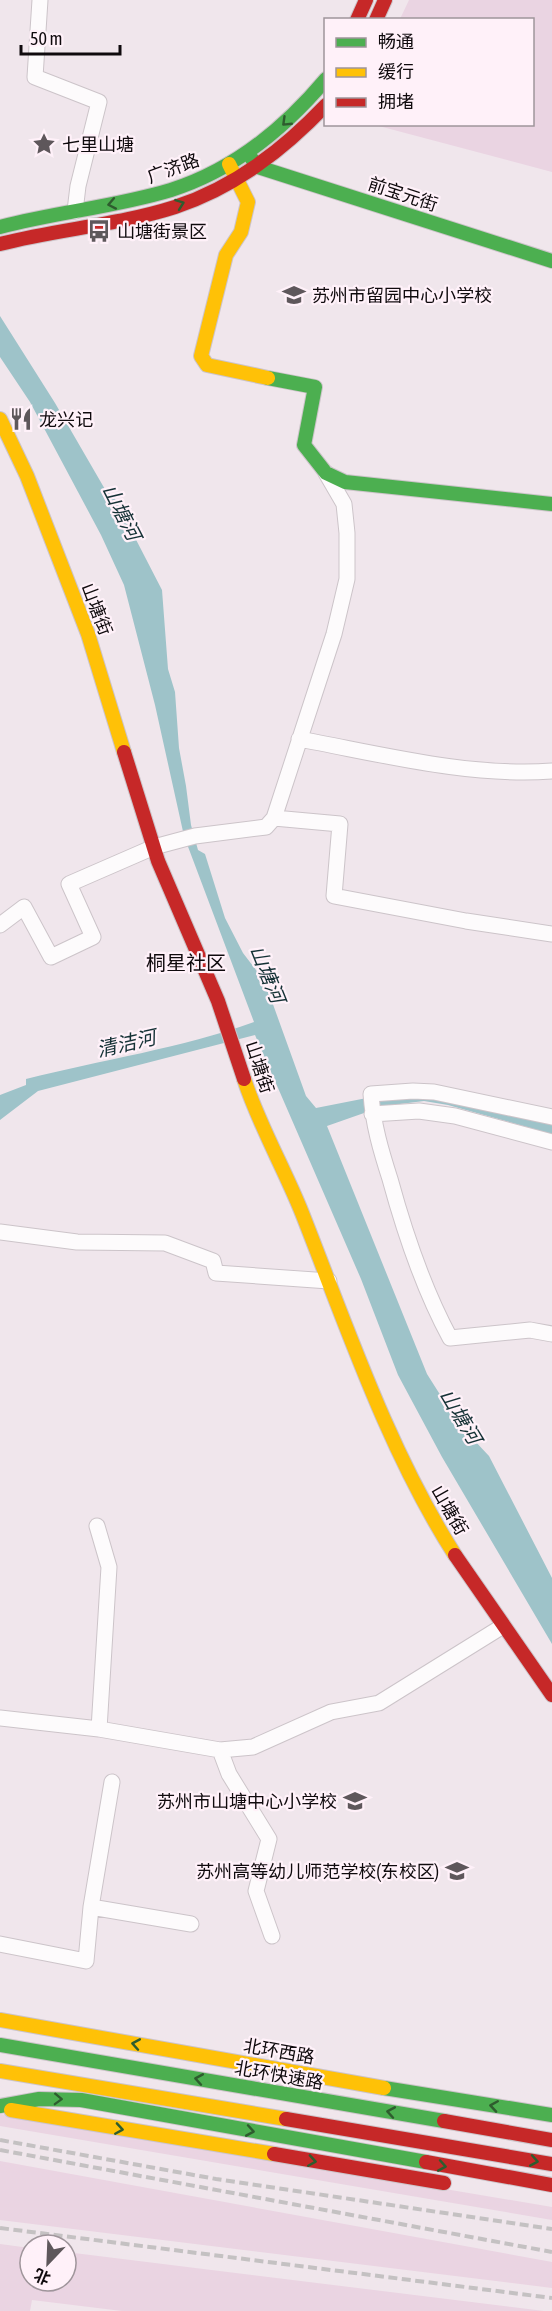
<svg xmlns="http://www.w3.org/2000/svg" width="552" height="2311" font-family="'Asap Condensed','Noto Sans SC',sans-serif">
  <style>
    .green { fill: #ead4e2 }
    .water { fill: #9ec3c9 }
    .lines { fill: none; stroke-linecap: round; stroke-linejoin: round }
    .street-casing { stroke: #ccc4c9; stroke-width: 17 }
    .fast-casing { stroke: #ccc4c9; stroke-width: 16 }
    .slow-casing { stroke: #ccc4c9; stroke-width: 16 }
    .jam-casing { stroke: #ccc4c9; stroke-width: 16 }
    .street { stroke: #fdfbfc; stroke-width: 15 }
    .fast { stroke: #4caf50; stroke-width: 14 }
    .slow { stroke: #ffc107; stroke-width: 14 }
    .jam { stroke: #c62828; stroke-width: 14 }
    .rail { stroke: #c4c1c2; stroke-width: 4; stroke-dasharray: 9 4.5; stroke-linecap: butt }
    .oneway { stroke: #2e5c2e }
    .labels { text-anchor: middle; dominant-baseline: central; stroke-width: 4.5; stroke-linejoin: round; paint-order: stroke }
    .poi-label { font-size: 18px; fill: #0f0a0d; stroke: #fff1f9; text-anchor: start }
    .street-label { font-size: 18px; fill: #0f0a0d; stroke: #fff1f9 }
    .water-label { font-size: 20px; font-style: italic; fill: #143135; stroke: #fff1f9 }
    .neighbourhood-label { font-size: 20px; fill: #0f0a0d; stroke: #fff1f9 }
  </style>
  <rect width="100%" height="100%" fill="#f0e6ec"/>
  <path class="green" d="M 409,0 L 552,0 L 552,172 L 375,125 L 532,124 L 532,20 L 400,19 Z
    M 0,2114 L 552,2207 L 552,2220 L 0,2126 Z
    M 0,2161 L 552,2262 L 552,2288 L 0,2220 Z
    M 0,2244 L 30,2248 L 30,2281 L 66,2281 L 66,2252 L 544,2311 L 122,2311 L 32,2300 L 30,2311 L 0,2311 Z"/>
  <path class="water" d="M 0,316 L 55,403 L 106,491 L 114,497 L 162,590 L 168,669 L 175,692 L 179,748 L 186,786 L 191,825 L 198,850 L 205,854 L 225,918 L 243,953 L 259,974 L 270,996 L 306,1096 L 316,1108 L 382,1095 L 419,1094 L 552,1122 L 552,1134 L 448,1105 L 424,1101 L 384,1106 L 327,1126 L 427,1374 L 458,1423 L 489,1456 L 552,1578 L 552,1644 L 442,1457 L 398,1375 L 361,1279 L 255,1035 L 38,1091 L 0,1120 L 0,1095 L 26,1085 L 26,1079 C 101,1060 182,1048 254,1022 L 184,836 L 155,705 L 124,585 L 101,535 L 30,402 L 0,357 Z"/>
  <g class="lines">
    <g class="street-casing">
      <path id="street" d="M 40,0 L 35,77 L 99,102 L 78,186 L 75,211
        M 299,739 C 381,754 468,777 552,771
        M 274,818 L 340,824 L 334,896 L 466,921 L 552,934
        M 0,925 L 24,907 L 51,957 L 93,937 L 69,884 L 154,847 L 195,836 L 266,827 L 274,818 L 334,634 L 347,579 L 347,533 L 344,504 L 326,473
        M 372,1114 L 419,1111 L 455,1116 L 552,1142
        M 552,1117 L 434,1092 L 413,1091 L 371,1094 C 373,1124 381,1151 390,1179 C 405,1234 423,1288 450,1338 L 530,1330 L 552,1334
        M 0,1232 L 77,1242 L 165,1243 L 213,1261 L 216,1273 L 329,1281
        M 97,1526 L 109,1567 L 99,1729
        M 0,1718 L 99,1729 L 220,1750 L 253,1747 L 331,1712 L 379,1703 L 503,1626
        M 220,1750 L 229,1774 L 269,1839 L 256,1891 L 272,1936
        M 91,1907 L 191,1924
        M 0,1944 L 86,1961 L 91,1907 L 112,1782"/>
    </g>
    <g class="fast-casing">
      <path id="fast" d="M 252,159 L 258,167 L 552,261
        M 0,227 C 56,212 115,207 171,190 C 234,170 284,129 326,79
        M 268,378 L 315,387 L 304,445 L 326,473 L 345,482 L 552,504
        M 0,2045 L 444,2121
        M 384,2088 L 552,2115
        M 0,2106 L 39,2099 L 81,2100 L 426,2162"/>
    </g>
    <g class="slow-casing">
      <path id="slow" d="M 229,164 L 248,202 L 241,232 L 226,255 L 201,356 L 207,365 L 268,378
        M 0,419 L 27,476 L 88,634 L 124,752
        M 244,1079 C 259,1125 284,1168 302,1213 C 347,1327 389,1452 455,1555
        M 0,2020 L 384,2088
        M 0,2071 L 286,2119
        M 11,2110 L 274,2154"/>
    </g>
    <g class="jam-casing">
      <path id="jam" d="M 357,20 L 366,0
        M 376,20 L 385,0
        M 0,244 C 58,229 119,225 175,207 C 235,187 283,150 326,105
        M 124,752 L 158,861 L 218,1001 L 244,1079
        M 455,1555 L 552,1695
        M 286,2119 L 552,2164
        M 444,2121 L 552,2140
        M 274,2154 L 444,2183
        M 426,2162 L 552,2185"/>
    </g>
    <use href="#street" class="street"/>
    <use href="#fast" class="fast"/>
    <use href="#slow" class="slow"/>
    <use href="#jam" class="jam"/>
    <path class="rail" d="M 0,2140 L 216,2179 L 552,2229
      M 0,2150 L 552,2252
      M 0,2228 L 552,2298"/>
  </g>
  <defs><path id="oneway-chevron" d="M-2-3.5L2.5 0L-2 3.5" fill="none" stroke-width="1.6" stroke-linecap="round" stroke-linejoin="round" transform="scale(1.5)"/></defs>
  <g class="oneway">
    <use href="#oneway-chevron" transform="translate(286 122) rotate(136)"/>
    <use href="#oneway-chevron" transform="translate(112 204) rotate(169)"/>
    <use href="#oneway-chevron" transform="translate(180 204) rotate(-20)"/>
    <use href="#oneway-chevron" transform="translate(136 2044) rotate(-170)"/>
    <use href="#oneway-chevron" transform="translate(199 2079) rotate(-170)"/>
    <use href="#oneway-chevron" transform="translate(58 2099) rotate(2)"/>
    <use href="#oneway-chevron" transform="translate(494 2106) rotate(-171)"/>
    <use href="#oneway-chevron" transform="translate(391 2112) rotate(-170)"/>
    <use href="#oneway-chevron" transform="translate(119 2129) rotate(9)"/>
    <use href="#oneway-chevron" transform="translate(250 2131) rotate(10)"/>
    <use href="#oneway-chevron" transform="translate(312 2161) rotate(9)"/>
    <use href="#oneway-chevron" transform="translate(534 2161) rotate(10)"/>
    <use href="#oneway-chevron" transform="translate(442 2166) rotate(10)"/>
  </g>
  <defs>
    <g id="sight-bare" transform="scale(1.8)"><path d="M0-6L1.8-2.2L6-1.7L2.9 1.2L3.7 5.4L0 3.3L-3.7 5.4L-2.9 1.2L-6-1.7L-1.8-2.2Z" fill="#5e575b" stroke="#fff1f9" stroke-width="2.5" paint-order="stroke"/></g>
    <g id="bus-bare" transform="scale(1.8)"><path d="M-5-6H5V4H4V6H2V4H-2V6H-4V4H-5ZM-3.5-4V0h7V-4ZM-3.5 1.2v1.5H-2V1.2ZM2 1.2v1.5H3.5V1.2Z" fill="#5e575b" stroke="#fff1f9" stroke-width="2.5" paint-order="stroke"/></g>
    <g id="school-bare" transform="scale(1.8)"><path d="M0-5L7-2L0 1L-7-2ZM-4 1L0 2.5L4 1V4Q0 6-4 4Z" fill="#5e575b" stroke="#fff1f9" stroke-width="2.5" paint-order="stroke"/></g>
    <g id="restaurant-bare" transform="scale(1.8)"><path d="M-5-6h1v4h1v-4h1v4h1v-4h1v5L-1.5 .5V6h-2V.5L-5-1ZM5-6V6H3V1.5H1.5Q1.5-4 5-6Z" fill="#5e575b" stroke="#fff1f9" stroke-width="2.5" paint-order="stroke"/></g>
    <g id="university-bare" transform="scale(1.8)"><path d="M0-5L7-2L0 1L-7-2ZM-4 1L0 2.5L4 1V4Q0 6-4 4Z" fill="#5e575b" stroke="#fff1f9" stroke-width="2.5" paint-order="stroke"/></g>
  </defs>
  <g fill-rule="evenodd">
    <use href="#sight-bare" x="44" y="144"/>
    <use href="#bus-bare" x="99" y="231"/>
    <use href="#school-bare" x="294" y="295"/>
    <use href="#restaurant-bare" x="21" y="419"/>
    <use href="#school-bare" x="355" y="1801"/>
    <use href="#university-bare" x="457" y="1871"/>
  </g>
  <g class="labels">
    <g class="poi-label">
      <text x="62" y="144">七里山塘</text>
      <text x="117" y="231">山塘街景区</text>
      <text x="312" y="295">苏州市留园中心小学校</text>
      <text x="39" y="419">龙兴记</text>
      <text x="337" y="1801" text-anchor="end">苏州市山塘中心小学校</text>
      <text x="439" y="1871" text-anchor="end">苏州高等幼儿师范学校(东校区)</text>
    </g>
    <g class="street-label">
      <text transform="translate(173 168) rotate(-20)">广济路</text>
      <text transform="translate(403 194) rotate(18)">前宝元街</text>
      <text transform="translate(97 609) rotate(69)">山塘街</text>
      <text transform="translate(260 1067) rotate(72)">山塘街</text>
      <text transform="translate(450 1510) rotate(60)">山塘街</text>
      <text transform="translate(279 2051) rotate(10)">北环西路</text>
      <text transform="translate(279 2075) rotate(10)">北环快速路</text>
    </g>
    <g class="water-label">
      <text transform="translate(122 512) rotate(63)">山塘河</text>
      <text transform="translate(268 974) rotate(68)">山塘河</text>
      <text transform="translate(126 1043) rotate(-13)">清洁河</text>
      <text transform="translate(461 1416) rotate(59)">山塘河</text>
    </g>
    <g class="neighbourhood-label">
      <text x="186" y="962">桐星社区</text>
    </g>
  </g>
  <rect x="324" y="18" width="210" height="108" fill="#fff1f9" stroke="#9f959b" stroke-width="1.5"/>
  <rect x="336" y="38" width="30" height="9" fill="#4caf50" stroke="#9f959b" stroke-width="1.5"/>
  <text x="378" y="48" font-size="18" fill="#0f0a0d">畅通</text>
  <rect x="336" y="68" width="30" height="9" fill="#ffc107" stroke="#9f959b" stroke-width="1.5"/>
  <text x="378" y="78" font-size="18" fill="#0f0a0d">缓行</text>
  <rect x="336" y="98" width="30" height="9" fill="#c62828" stroke="#9f959b" stroke-width="1.5"/>
  <text x="378" y="108" font-size="18" fill="#0f0a0d">拥堵</text>
  <g transform="translate(48 2263) rotate(203)"><circle r="28" fill="#fff1f9" stroke="#9f959b" stroke-width="1.5"/>
  <path d="M0-4.5L10 22L0 15L-10 22Z" fill="#5e575b"/>
  <text y="-9" font-size="16" font-weight="bold" text-anchor="middle" fill="#0f0a0d">北</text>
  </g>
  <path d="M21 45v9h99v-9" fill="none" stroke="#0f0a0d" stroke-width="3"/>
  <text x="30" y="45" font-size="18" fill="#0f0a0d" stroke="#fff1f9" stroke-width="4.5" paint-order="stroke">50 m</text>
</svg>
